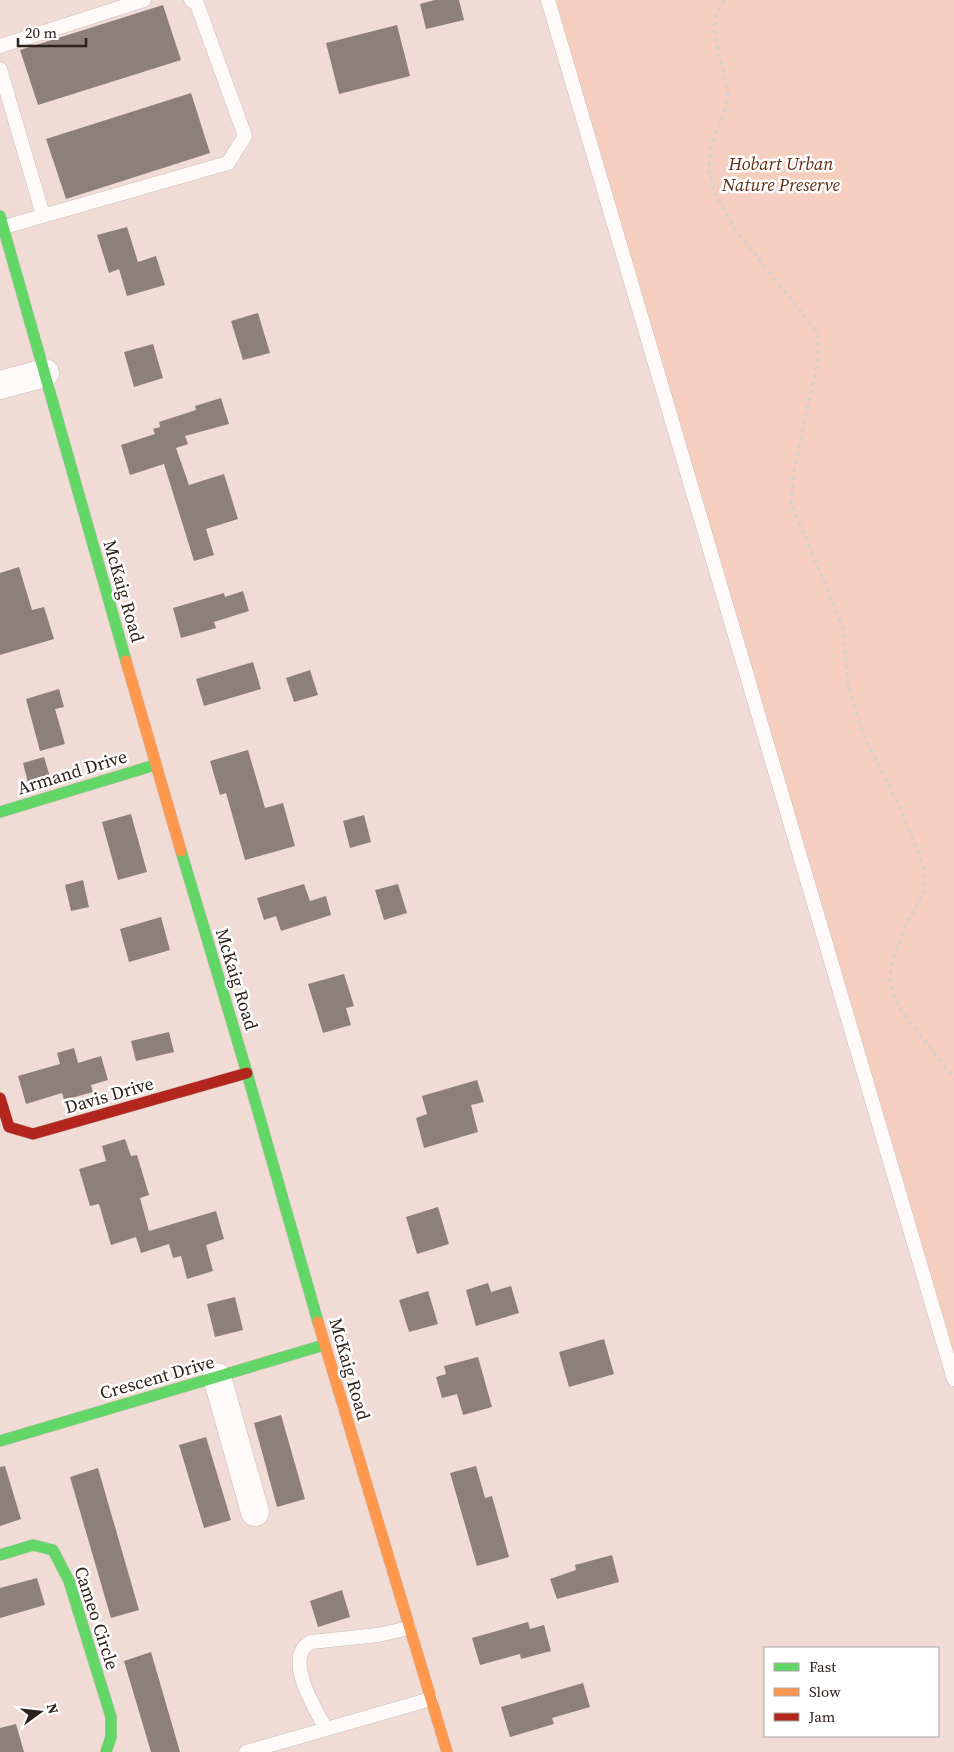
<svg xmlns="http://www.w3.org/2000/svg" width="954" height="1752" font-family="'Source Serif 4',serif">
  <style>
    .green { fill: #f5cebf }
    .building { fill: #8d7f7a }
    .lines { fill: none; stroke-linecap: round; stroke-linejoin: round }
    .lane-casing { stroke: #cabbb5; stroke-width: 15 }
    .street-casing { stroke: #cabbb5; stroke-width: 29 }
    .fast-casing { stroke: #cabbb5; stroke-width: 12 }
    .slow-casing { stroke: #cabbb5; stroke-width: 12 }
    .jam-casing { stroke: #cabbb5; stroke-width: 12 }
    .path { stroke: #d6d0ce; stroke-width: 3; stroke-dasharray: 4 4; stroke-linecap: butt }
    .lane { stroke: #fdfaf9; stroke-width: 14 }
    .street { stroke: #fdfaf9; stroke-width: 28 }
    .fast { stroke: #63d668; stroke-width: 11 }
    .slow { stroke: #ff974d; stroke-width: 11 }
    .jam { stroke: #b3261e; stroke-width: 11 }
    .labels { text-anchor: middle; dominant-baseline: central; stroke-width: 5; stroke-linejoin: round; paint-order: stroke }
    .park-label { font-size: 18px; font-style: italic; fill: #602c15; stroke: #fff }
    .street-label { font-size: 18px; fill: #2e211c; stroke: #fff }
  </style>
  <rect width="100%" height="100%" fill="#f0dcd5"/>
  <path class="green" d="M 548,0 L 954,0 L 954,1353 Z"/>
  <path class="building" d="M 435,0 L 459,0 L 464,20 L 426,29 L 420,4 Z
    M 163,5 L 181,60 L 38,105 L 20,50 Z
    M 397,25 L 410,76 L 339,94 L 326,43 Z
    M 191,93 L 210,153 L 66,199 L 46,139 Z
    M 127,227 L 138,262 L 156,256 L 165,285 L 127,296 L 119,269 L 109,273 L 97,235 Z
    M 258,313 L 270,353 L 243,360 L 231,321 Z
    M 153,344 L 163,378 L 134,387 L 124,352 Z
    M 221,398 L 229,424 L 185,436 L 188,444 L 176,448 L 189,485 L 224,474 L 238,519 L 206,529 L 214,555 L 194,561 L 164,464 L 130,475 L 121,445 L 155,434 L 153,429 L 160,427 L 159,422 L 196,410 L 195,406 Z
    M 19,567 L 32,610 L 44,607 L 54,639 L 0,655 L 0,573 Z
    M 243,591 L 249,611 L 214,622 L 216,628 L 181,638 L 173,608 L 224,593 L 225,597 Z
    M 253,662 L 261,689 L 204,706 L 196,679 Z
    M 310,670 L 318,695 L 294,702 L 286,678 Z
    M 59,689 L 64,707 L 55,709 L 65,744 L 40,751 L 26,699 Z
    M 248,750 L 265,808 L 283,803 L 295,846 L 245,860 L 226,793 L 220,795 L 210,761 Z
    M 44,757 L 50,777 L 28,783 L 23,763 Z
    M 131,814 L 147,872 L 118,880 L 102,822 Z
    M 364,815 L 371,842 L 350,848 L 343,821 Z
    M 83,880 L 89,907 L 71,911 L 65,885 Z
    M 304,884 L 310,901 L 326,896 L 331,915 L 281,931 L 276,916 L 264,920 L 257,898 Z
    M 398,884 L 407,913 L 384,920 L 375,890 Z
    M 161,917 L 170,950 L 129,962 L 120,929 Z
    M 344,974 L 354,1006 L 346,1008 L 351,1025 L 323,1033 L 308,984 Z
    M 169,1032 L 174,1052 L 136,1061 L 131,1041 Z
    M 74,1048 L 78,1063 L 101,1056 L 108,1080 L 91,1085 L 93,1092 L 64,1100 L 62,1093 L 26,1104 L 18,1076 L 60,1064 L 57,1053 Z
    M 477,1080 L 484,1102 L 471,1105 L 478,1132 L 424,1148 L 416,1118 L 427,1114 L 422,1096 Z
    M 125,1139 L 131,1156 L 137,1155 L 149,1195 L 140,1198 L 149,1231 L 216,1211 L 224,1239 L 206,1245 L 213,1271 L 187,1279 L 181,1256 L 173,1258 L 169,1244 L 141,1253 L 136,1237 L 111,1245 L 99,1204 L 90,1206 L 79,1169 L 106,1161 L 102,1146 Z
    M 438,1207 L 449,1244 L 417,1254 L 406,1217 Z
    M 488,1283 L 491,1292 L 511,1286 L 519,1313 L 476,1326 L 466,1290 Z
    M 428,1291 L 438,1324 L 409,1332 L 399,1300 Z
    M 235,1297 L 243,1330 L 215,1337 L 207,1304 Z
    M 604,1339 L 614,1374 L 569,1387 L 559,1352 Z
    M 478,1357 L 492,1407 L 463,1415 L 457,1394 L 442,1398 L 436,1377 L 446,1374 L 444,1366 Z
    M 281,1415 L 305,1499 L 277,1507 L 254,1423 Z
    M 206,1437 L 231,1520 L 204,1528 L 179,1445 Z
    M 5,1466 L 21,1519 L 0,1526 L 0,1467 Z
    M 476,1466 L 485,1498 L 492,1496 L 509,1557 L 477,1566 L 450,1473 Z
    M 98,1468 L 139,1610 L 111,1618 L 70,1477 Z
    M 612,1555 L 619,1582 L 557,1599 L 550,1579 L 576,1570 L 575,1565 Z
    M 37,1578 L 45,1605 L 0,1618 L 0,1588 Z
    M 342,1590 L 350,1617 L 318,1627 L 310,1601 Z
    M 528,1622 L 530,1629 L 544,1625 L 551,1651 L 521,1659 L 520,1654 L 480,1665 L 472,1638 Z
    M 151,1652 L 180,1752 L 151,1752 L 124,1661 Z
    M 583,1683 L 590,1707 L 552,1718 L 554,1724 L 510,1737 L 501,1707 Z
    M 16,1724 L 24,1752 L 0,1752 L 0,1728 Z"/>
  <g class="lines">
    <g class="lane-casing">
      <path id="lane" d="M 548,0 L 954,1379
        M 0,46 L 144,0
        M 0,69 L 43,215
        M 4,227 L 228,163 L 245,136 L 197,4 L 191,0
        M 326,1729 C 316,1710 282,1657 311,1642 L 378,1635 L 409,1628
        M 246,1752 L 431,1699"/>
    </g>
    <g class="street-casing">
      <path id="street" d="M 0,385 L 45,373
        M 217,1377 L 255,1512"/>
    </g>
    <g class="fast-casing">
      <path id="fast" d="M 0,216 L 126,661
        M 0,812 L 155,765
        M 181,851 L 247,1073 L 318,1322
        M 0,1441 L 324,1345
        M 0,1555 L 33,1545 L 53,1550 L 69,1581 L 111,1717 L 111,1737 L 106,1752"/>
    </g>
    <g class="slow-casing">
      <path id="slow" d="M 126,661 L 181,851
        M 318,1322 L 447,1752"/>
    </g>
    <g class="jam-casing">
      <path id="jam" d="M 0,1098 L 9,1127 L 33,1134 L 247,1073"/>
    </g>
    <path class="path" d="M 724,0 L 716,15 L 714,31 L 728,93 L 725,111 L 710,149 L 709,172 L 715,193 L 734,228 L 817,332 L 819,355 L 795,465 L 791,503 L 843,627 L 848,685 L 863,734 L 902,812 L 925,871 L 923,893 L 904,929 L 891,966 L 890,981 L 894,996 L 901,1010 L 954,1079"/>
    <use href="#lane" class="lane"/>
    <use href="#street" class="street"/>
    <use href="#fast" class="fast"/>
    <use href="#slow" class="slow"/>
    <use href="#jam" class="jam"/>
  </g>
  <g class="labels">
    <g class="park-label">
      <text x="781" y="163">Hobart Urban<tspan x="781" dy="21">Nature Preserve</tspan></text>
    </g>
    <g class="street-label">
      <text transform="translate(124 591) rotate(74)">McKaig Road</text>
      <text transform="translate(72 772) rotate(-17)">Armand Drive</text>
      <text transform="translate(237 979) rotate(73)">McKaig Road</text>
      <text transform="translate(109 1095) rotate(-16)">Davis Drive</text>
      <text transform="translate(350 1369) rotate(74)">McKaig Road</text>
      <text transform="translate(157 1377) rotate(-16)">Crescent Drive</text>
      <text transform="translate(97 1618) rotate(72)">Cameo Circle</text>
    </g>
  </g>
  <rect x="764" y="1647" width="175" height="90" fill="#ffffff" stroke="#aba6a4"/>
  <rect x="774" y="1663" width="25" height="8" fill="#63d668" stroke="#aba6a4"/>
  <text x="809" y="1672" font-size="15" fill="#2e211c">Fast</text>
  <rect x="774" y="1688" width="25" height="8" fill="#ff974d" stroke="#aba6a4"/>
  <text x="809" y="1697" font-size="15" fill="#2e211c">Slow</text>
  <rect x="774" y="1713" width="25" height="8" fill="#b3261e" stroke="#aba6a4"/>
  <text x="809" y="1722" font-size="15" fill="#2e211c">Jam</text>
  <g transform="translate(40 1712) rotate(75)" stroke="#ffffff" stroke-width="4" paint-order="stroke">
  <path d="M0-4L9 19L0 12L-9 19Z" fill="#2e211c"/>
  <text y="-8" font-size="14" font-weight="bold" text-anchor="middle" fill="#2e211c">N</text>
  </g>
  <path d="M18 38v8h68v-8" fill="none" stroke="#2e211c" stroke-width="2.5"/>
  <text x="25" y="38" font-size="15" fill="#2e211c" stroke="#ffffff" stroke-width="4" paint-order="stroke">20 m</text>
</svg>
